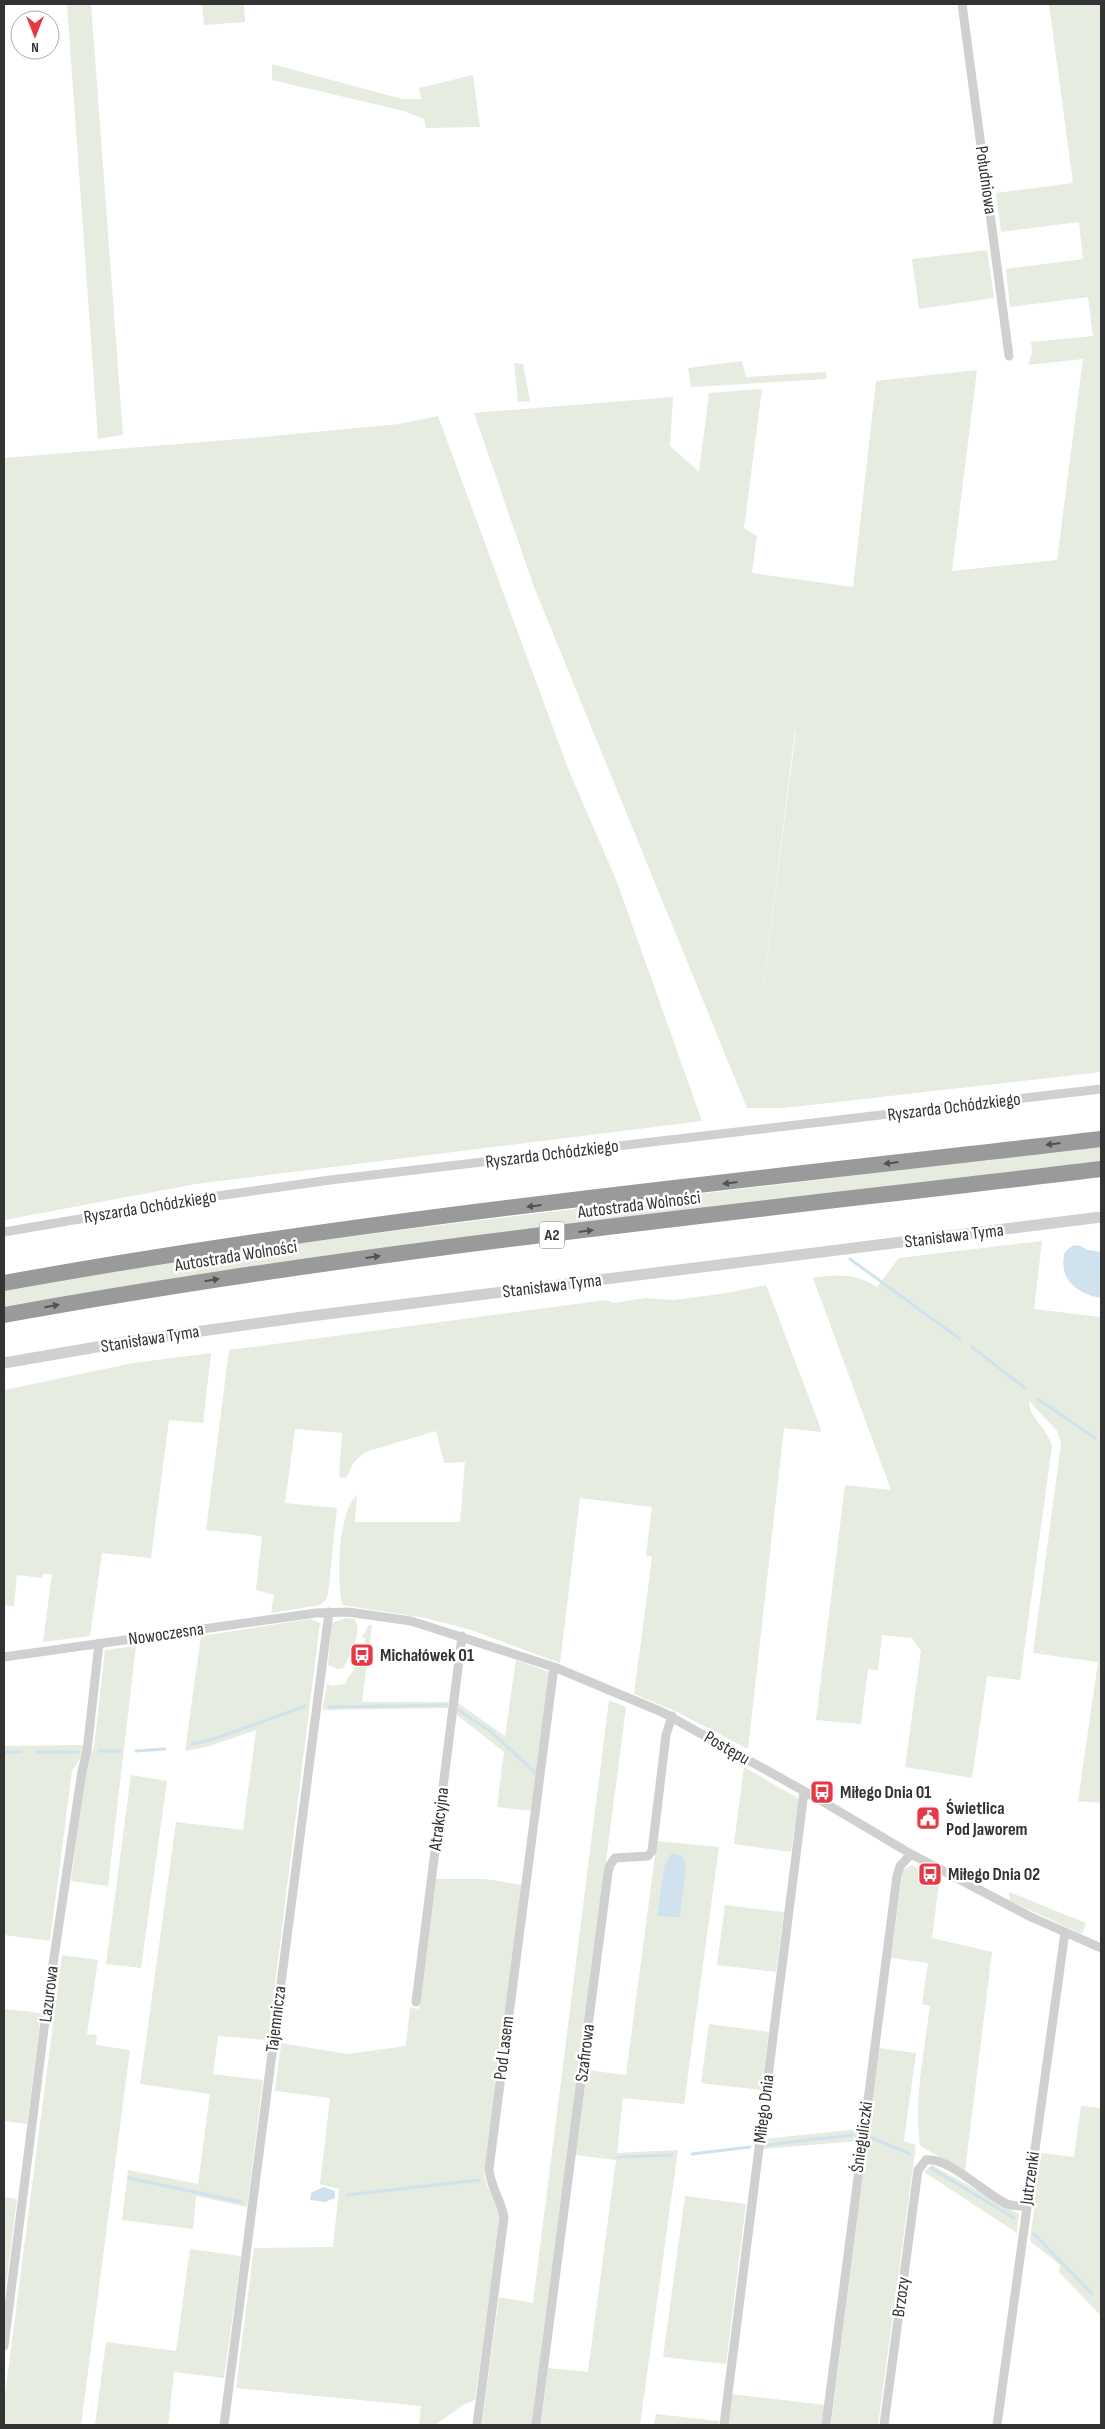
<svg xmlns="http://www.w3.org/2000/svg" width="1105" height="2429" font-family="'Sofia Sans Condensed',sans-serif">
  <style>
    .green { fill: #e6ecdf; fill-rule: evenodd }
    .water { fill: #cfe2ee }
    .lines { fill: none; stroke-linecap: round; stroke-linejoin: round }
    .stream { stroke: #cfe2ee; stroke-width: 3 }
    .minor { stroke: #d0d0d0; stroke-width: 9 }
    .tertiary { stroke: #d0d0d0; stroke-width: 11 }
    .motorway { stroke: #9a9a9a; stroke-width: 16 }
    .oneway { fill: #525252 }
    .labels { text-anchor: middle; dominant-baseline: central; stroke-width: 5; stroke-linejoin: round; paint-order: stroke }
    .shield { fill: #fff; stroke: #707070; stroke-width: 1 }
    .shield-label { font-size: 16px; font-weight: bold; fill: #333 }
    .street-label { font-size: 18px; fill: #333; stroke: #fff }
    .poi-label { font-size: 18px; font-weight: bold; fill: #333; stroke: #fff; text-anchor: start }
  </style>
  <rect width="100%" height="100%" fill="#fff"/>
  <path class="green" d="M 67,4 L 91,4 L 123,435 L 98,439 Z
    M 202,4 L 244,4 L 245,22 L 204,25 Z
    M 1049,4 L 1101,4 L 1101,1072 L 784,1108 L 747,1108 L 534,587 L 474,413 L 673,397 L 670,446 L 699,472 L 709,393 L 762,389 L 744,528 L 757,536 L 752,573 L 853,587 L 876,381 L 977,370 L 952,571 L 1057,560 L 1083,359 L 1028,365 L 1032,353 L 1031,342 L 1093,336 L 1088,297 L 1010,307 L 1006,269 L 1083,259 L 1079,222 L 1001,232 L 996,193 L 1073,183 ZM 796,730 L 754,1060 L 795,731 Z
    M 272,64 L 402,99 L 421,99 L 419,88 L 473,75 L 480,127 L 426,128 L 424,119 L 404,111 L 272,80 Z
    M 987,250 L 994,298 L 919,309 L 912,259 Z
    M 742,361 L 746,377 L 826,372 L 826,379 L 691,387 L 688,368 Z
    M 514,363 L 523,364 L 530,401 L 518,402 Z
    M 438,416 L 569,771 L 617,882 L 702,1121 L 196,1184 L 4,1220 L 4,458 L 252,438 L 399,424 Z
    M 1101,1146 L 1101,1163 L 4,1308 L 4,1290 L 262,1248 L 424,1227 Z
    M 1042,1241 L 1034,1309 L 1101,1317 L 1101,1803 L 1078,1801 L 1098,1662 L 1033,1653 L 1061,1444 L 1057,1431 L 1029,1401 C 1028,1416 1049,1431 1052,1446 L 1020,1680 L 987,1676 L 972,1778 L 905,1767 L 921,1651 L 912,1638 L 882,1635 L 878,1670 L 868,1669 L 861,1724 L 816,1720 L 845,1485 L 891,1490 L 813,1278 C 839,1274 855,1273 877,1287 L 899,1258 Z
    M 766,1285 L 821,1429 L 821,1432 L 784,1428 L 748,1749 L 673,1710 L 634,1694 L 652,1557 L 646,1555 L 652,1507 L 580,1498 L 560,1663 L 471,1630 L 425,1618 L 342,1605 C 337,1580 337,1513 357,1495 L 355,1522 L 460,1522 L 465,1462 L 444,1463 L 436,1431 L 365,1452 L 354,1462 L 346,1478 L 339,1477 L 342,1433 L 295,1429 L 285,1503 L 337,1508 L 328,1594 L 326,1600 L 320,1605 L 271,1613 L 274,1595 L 256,1590 L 262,1536 L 206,1530 L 229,1350 L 606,1300 L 613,1303 L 646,1298 L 673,1300 L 727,1293 Z
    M 211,1353 L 203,1423 L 169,1420 L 151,1558 L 102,1553 L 90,1636 L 43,1642 L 52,1574 L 43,1574 L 42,1578 L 17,1575 L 14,1606 L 4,1605 L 4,1390 L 133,1363 Z
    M 346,1618 L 354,1619 C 364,1631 350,1652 345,1665 L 343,1668 L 337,1669 L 328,1665 L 332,1623 Z
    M 310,1619 L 320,1623 L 268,2040 L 218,2036 L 213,2074 L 263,2080 L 247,2207 L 196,2196 L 193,2229 L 122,2220 L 128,2170 L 198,2184 L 210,2094 L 140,2084 L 176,1822 L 243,1830 L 256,1730 L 210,1746 L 185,1751 L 201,1636 Z
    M 369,1625 L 372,1625 L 362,1702 L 449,1702 L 448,1708 L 322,1710 L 327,1684 L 332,1686 L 345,1684 C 350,1673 356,1670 359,1659 L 362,1659 L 365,1651 L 362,1649 L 366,1639 L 362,1637 Z
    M 136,1646 L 108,1886 L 71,1881 L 86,1767 L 94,1747 L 105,1650 Z
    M 516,1660 L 550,1672 L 533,1811 L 497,1807 L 504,1752 L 457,1715 L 458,1703 L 505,1736 Z
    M 609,1700 L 626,1707 L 533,2425 L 482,2425 L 499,2297 L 533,2303 Z
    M 84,1745 L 81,1757 L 72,1771 L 50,1941 L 4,1935 L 4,1746 Z
    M 744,1767 L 799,1799 L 791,1852 L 734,1844 Z
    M 131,1775 L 167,1781 L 141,1968 L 106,1964 Z
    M 657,1841 L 719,1847 L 684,2104 L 623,2098 L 617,2153 L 678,2150 L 640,2425 L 541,2425 L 548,2368 L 588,2372 L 616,2160 L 575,2155 L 586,2070 L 626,2075 Z
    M 912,1865 L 939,1882 L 932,1938 L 992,1952 L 965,2171 L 920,2146 C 914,2100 924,2052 930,2006 L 922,2004 L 928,1963 L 891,1958 L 903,1870 Z
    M 435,1879 L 486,1879 L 523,1885 L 484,2174 C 487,2193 498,2198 500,2217 L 475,2400 L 463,2405 L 435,2425 L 419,2425 L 421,2406 L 236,2388 L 254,2248 L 333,2247 L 339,2189 L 320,2184 L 330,2098 L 275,2091 L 281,2043 L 347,2054 L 406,2046 L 410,2007 L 419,2009 Z
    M 1009,1892 L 1086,1923 L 1082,1934 L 1010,1901 Z
    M 725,1905 L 784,1912 L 776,1972 L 717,1965 Z
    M 62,1955 L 98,1960 L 87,2034 L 97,2035 L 96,2045 L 130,2050 L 81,2425 L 4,2425 L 4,2402 Z
    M 4,2009 L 41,2013 L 27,2124 L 4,2121 Z
    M 709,2024 L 769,2032 L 761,2090 L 701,2083 Z
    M 879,2048 L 916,2053 L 904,2141 L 916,2145 L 878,2425 L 831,2425 Z
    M 1081,2106 L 1101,2108 L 1101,2316 L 1059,2272 L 1060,2265 L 1030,2241 L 1041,2153 L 1074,2157 Z
    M 859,2129 L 858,2141 L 763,2149 L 764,2139 Z
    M 932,2165 L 1019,2214 L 1017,2233 L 924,2172 Z
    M 685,2196 L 746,2204 L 726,2364 L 663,2357 Z
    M 4,2197 L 17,2199 L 4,2303 Z
    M 190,2249 L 241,2256 L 224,2378 L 174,2372 L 168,2425 L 95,2425 L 106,2342 L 176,2351 Z
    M 732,2394 L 825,2405 L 822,2425 L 728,2425 Z
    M 656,2414 L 719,2421 L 718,2425 L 654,2425 Z"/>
  <path class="water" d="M 1078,1245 L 1088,1250 L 1101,1252 L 1101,1298 C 1077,1294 1057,1278 1065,1252 L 1072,1246 Z
    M 672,1853 L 682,1856 L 686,1865 L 680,1917 L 657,1916 L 665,1864 Z
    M 323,2187 L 335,2191 L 335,2198 L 325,2202 L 310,2200 L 311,2193 Z"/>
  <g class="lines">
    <path class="stream" d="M 850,1259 L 960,1339
      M 972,1347 L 1025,1388
      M 1038,1399 L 1095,1438
      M 329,1707 L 446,1705
      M 458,1710 L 490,1731 L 535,1772
      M 192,1744 L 214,1739 L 305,1706
      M 99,1751 L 120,1751
      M 136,1751 L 165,1749
      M 4,1752 L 21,1752
      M 37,1752 L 78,1752
      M 872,2138 L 910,2154
      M 766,2145 L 852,2135
      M 692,2154 L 750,2147
      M 618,2157 L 672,2155
      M 931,2168 L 1014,2218
      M 129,2178 L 241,2202
      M 347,2195 L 479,2180
      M 1034,2234 L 1092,2294"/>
    <path class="minor" d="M 962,4 L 1009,356
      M 4,1232 L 196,1199 L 330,1180 L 1101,1089
      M 4,1657 L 316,1613 L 348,1612 L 411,1621 L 554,1667 L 662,1712 L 820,1800 L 911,1854 L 1031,1917 L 1101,1948
      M 416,2002 L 462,1636
      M 4,2346 L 48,1997 L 82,1771 L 87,1751 L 99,1643
      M 224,2425 L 329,1612
      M 477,2425 L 504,2217 C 501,2200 490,2186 489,2169 L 554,1667
      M 536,2425 L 608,1873 L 610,1865 L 615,1858 L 648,1856 L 652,1851 L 666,1735 L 672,1716
      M 724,2425 L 804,1792
      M 826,2425 L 897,1876 L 900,1866 L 911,1854
      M 884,2425 L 918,2170 L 926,2160 C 949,2157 985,2194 1007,2204 C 1012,2206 1020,2206 1026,2206
      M 997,2425 L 1065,1932"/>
    <path class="tertiary" d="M 4,1363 L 137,1340 L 303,1317 L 1101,1217"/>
    <path class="motorway" d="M 4,1283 C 367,1217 735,1182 1101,1139
      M 4,1315 C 367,1249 735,1213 1101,1169"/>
  </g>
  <defs><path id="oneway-solid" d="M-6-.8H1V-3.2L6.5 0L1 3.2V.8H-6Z" transform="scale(1.25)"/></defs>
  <g class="oneway">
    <use href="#oneway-solid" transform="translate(1053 1144) rotate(173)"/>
    <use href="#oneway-solid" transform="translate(891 1163) rotate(173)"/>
    <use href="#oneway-solid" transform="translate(730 1183) rotate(173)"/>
    <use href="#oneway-solid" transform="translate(534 1206) rotate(173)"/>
    <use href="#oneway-solid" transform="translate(586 1231) rotate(-7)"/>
    <use href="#oneway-solid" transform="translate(373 1257) rotate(-8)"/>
    <use href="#oneway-solid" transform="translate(212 1280) rotate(-9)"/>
    <use href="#oneway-solid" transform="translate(52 1306) rotate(-10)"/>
  </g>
  <defs>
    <g id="bus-square" transform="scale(1.25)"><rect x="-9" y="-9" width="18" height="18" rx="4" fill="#e63946" stroke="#fff"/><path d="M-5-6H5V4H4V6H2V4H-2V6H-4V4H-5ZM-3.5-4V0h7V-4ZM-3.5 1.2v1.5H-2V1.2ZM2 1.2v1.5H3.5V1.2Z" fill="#fff"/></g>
    <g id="civic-square" transform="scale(1.25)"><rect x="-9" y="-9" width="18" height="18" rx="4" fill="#e63946" stroke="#fff"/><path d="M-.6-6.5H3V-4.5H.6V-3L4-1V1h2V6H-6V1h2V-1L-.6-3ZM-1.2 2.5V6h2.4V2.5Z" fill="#fff"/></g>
  </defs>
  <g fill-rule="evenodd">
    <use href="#bus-square" x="362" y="1655"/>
    <use href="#bus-square" x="822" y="1792"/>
    <use href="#civic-square" x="928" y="1818"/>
    <use href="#bus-square" x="930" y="1874"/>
  </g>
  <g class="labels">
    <rect class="shield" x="539.5" y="1221.5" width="25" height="27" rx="4"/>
    <g class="shield-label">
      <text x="552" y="1235">A2</text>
    </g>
    <g class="street-label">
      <text transform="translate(986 180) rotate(82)">Południowa</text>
      <text transform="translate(954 1107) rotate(-7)">Ryszarda Ochódzkiego</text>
      <text transform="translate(552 1154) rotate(-7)">Ryszarda Ochódzkiego</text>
      <text transform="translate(639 1205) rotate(-7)">Autostrada Wolności</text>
      <text transform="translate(150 1207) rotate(-9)">Ryszarda Ochódzkiego</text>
      <text transform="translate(954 1236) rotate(-7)">Stanisława Tyma</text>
      <text transform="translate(236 1256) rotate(-9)">Autostrada Wolności</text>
      <text transform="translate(552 1286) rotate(-7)">Stanisława Tyma</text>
      <text transform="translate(150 1339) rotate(-9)">Stanisława Tyma</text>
      <text transform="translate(166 1634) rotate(-8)">Nowoczesna</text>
      <text transform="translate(727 1748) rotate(30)">Postępu</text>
      <text transform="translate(439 1819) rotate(-83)">Atrakcyjna</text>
      <text transform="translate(49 1994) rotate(-83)">Lazurowa</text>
      <text transform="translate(276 2019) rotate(-83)">Tajemnicza</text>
      <text transform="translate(504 2048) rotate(-83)">Pod Lasem</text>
      <text transform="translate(585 2053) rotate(-83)">Szafirowa</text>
      <text transform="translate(764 2109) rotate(-83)">Miłego Dnia</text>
      <text transform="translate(862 2137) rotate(-82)">Śnieguliczki</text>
      <text transform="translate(1030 2178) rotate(-82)">Jutrzenki</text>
      <text transform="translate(901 2297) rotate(-82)">Brzozy</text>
    </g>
    <g class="poi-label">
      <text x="380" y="1655">Michałówek 01</text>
      <text x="840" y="1792">Miłego Dnia 01</text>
      <text x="946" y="1808">Świetlica<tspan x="946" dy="21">Pod Jaworem</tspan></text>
      <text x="948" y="1874">Miłego Dnia 02</text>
    </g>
  </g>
  <rect width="1105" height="2429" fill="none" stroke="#333333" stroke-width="10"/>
  <g transform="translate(35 35) rotate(180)"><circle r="24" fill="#ffffff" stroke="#adadad"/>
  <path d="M0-4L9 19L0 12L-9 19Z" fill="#e63946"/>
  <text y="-8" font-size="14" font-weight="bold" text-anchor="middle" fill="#333333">N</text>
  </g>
</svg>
